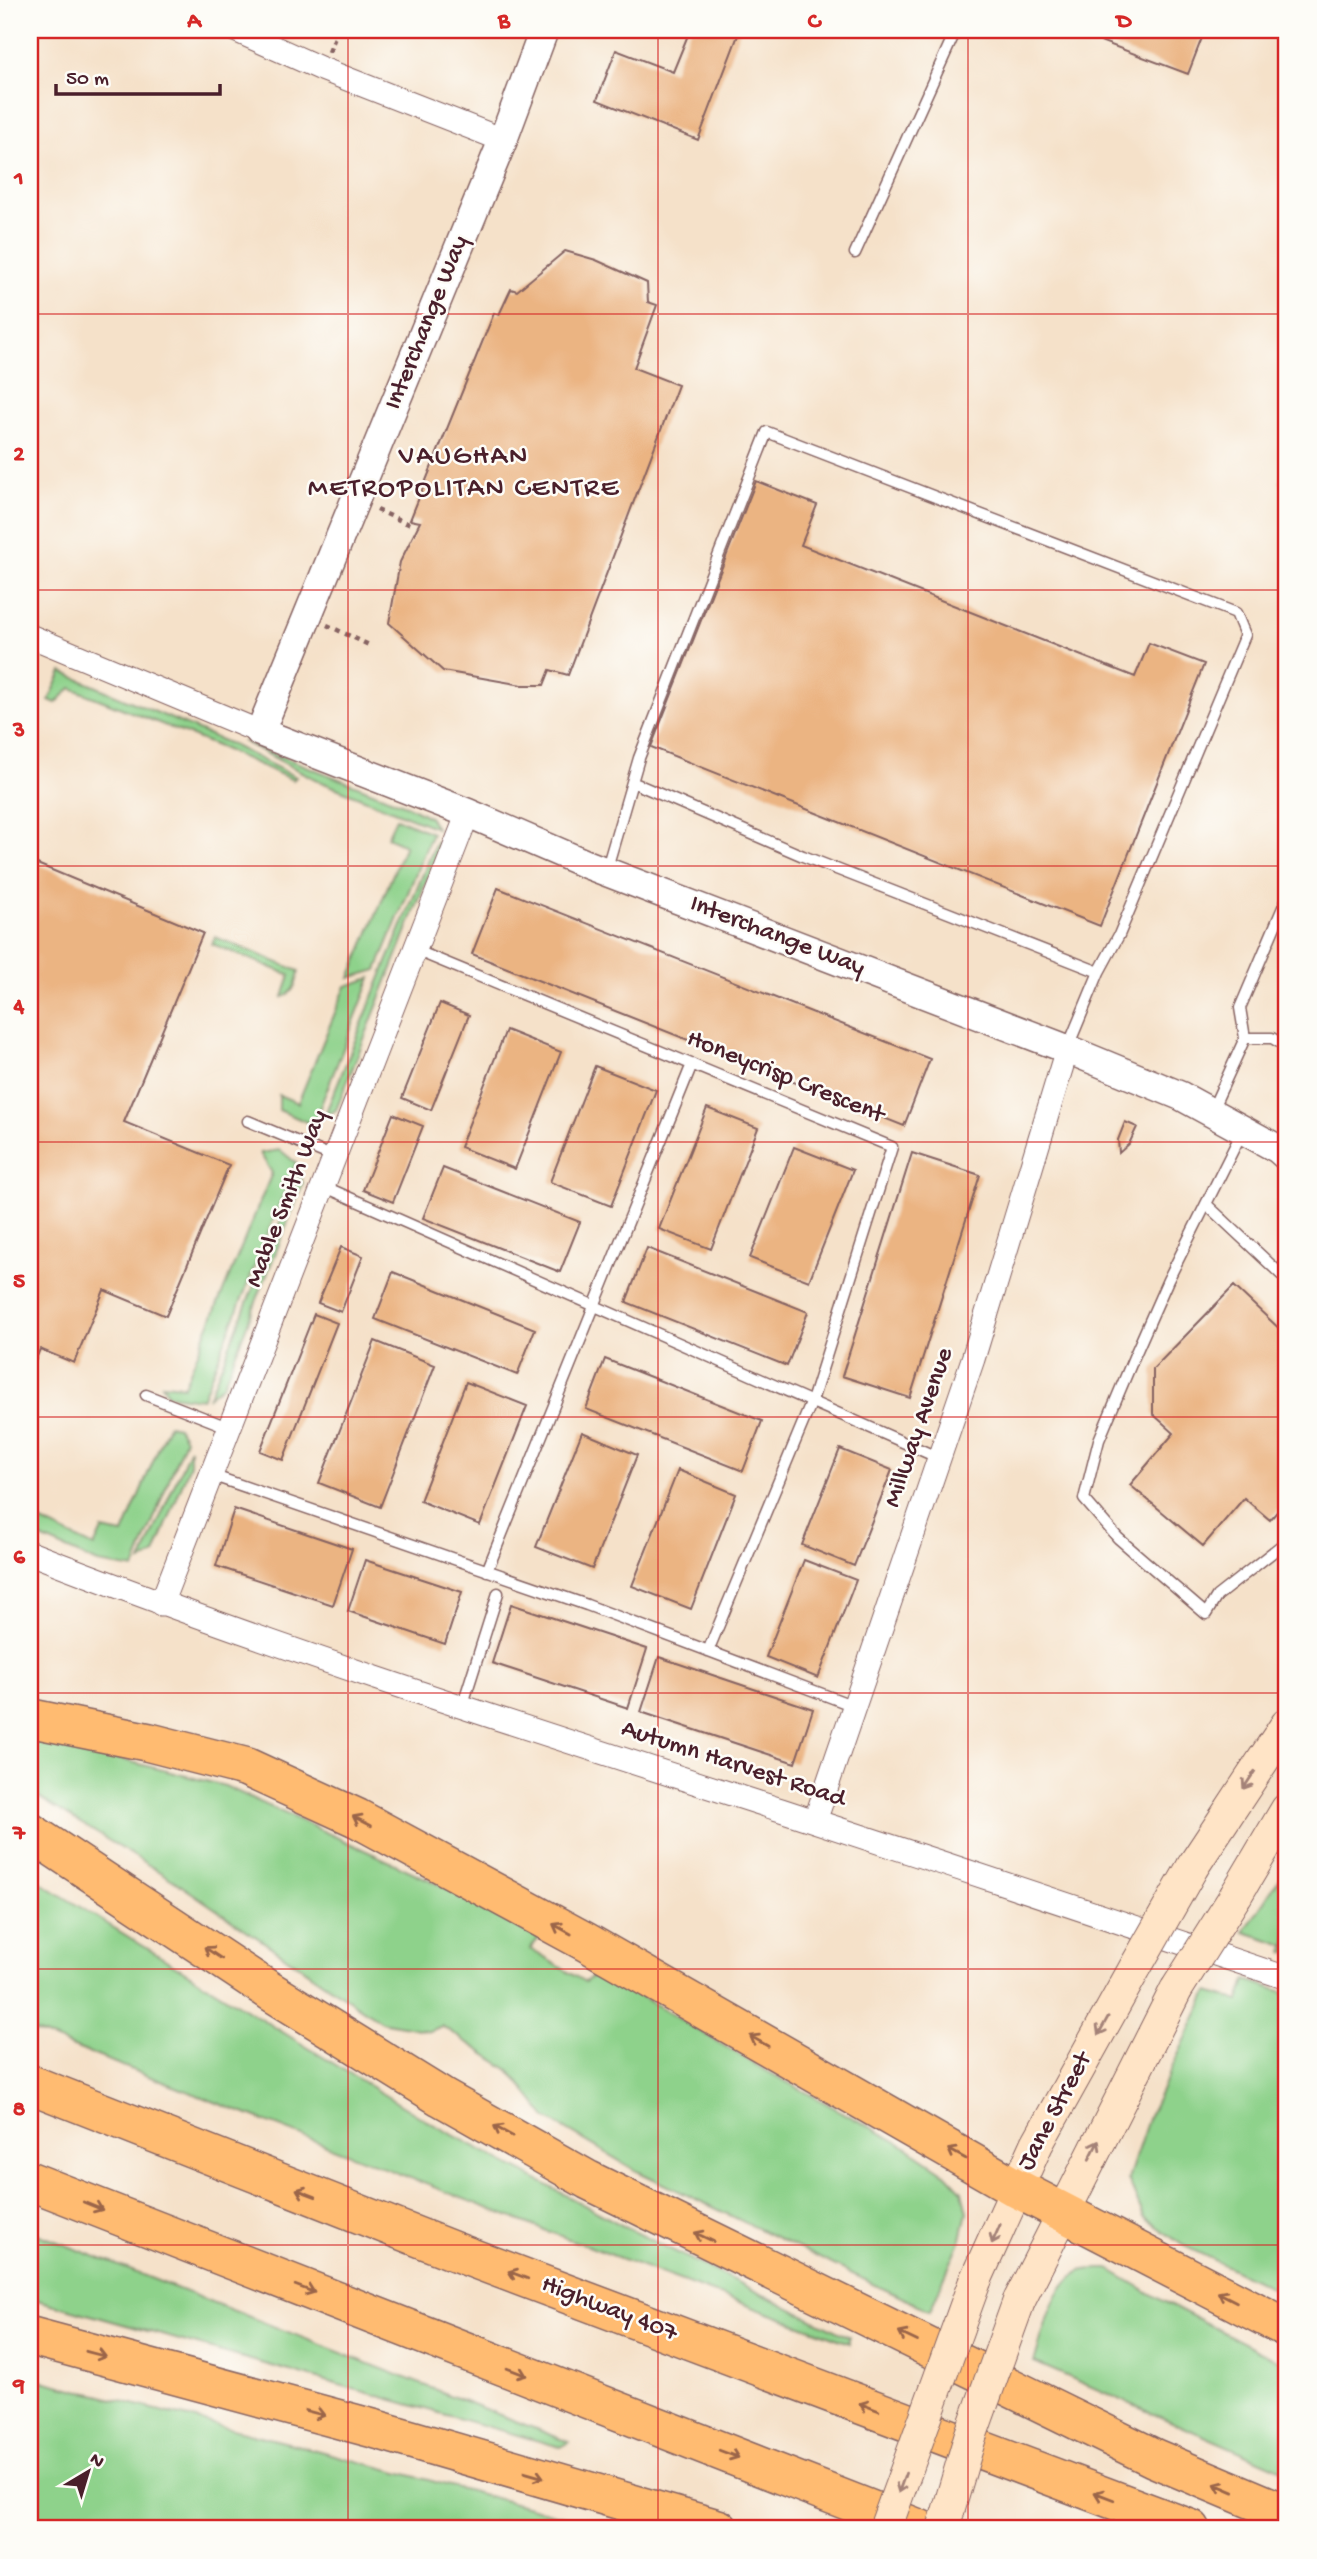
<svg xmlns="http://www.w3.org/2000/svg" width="1317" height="2559" font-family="'Gochi Hand',sans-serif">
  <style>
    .green { fill: #8ed28b; stroke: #6c785b; stroke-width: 2 }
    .building { fill: #ebb482 }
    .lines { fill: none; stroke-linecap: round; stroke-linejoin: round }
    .service-casing { stroke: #866362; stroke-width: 13 }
    .minor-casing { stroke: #866362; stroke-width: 25 }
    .tertiary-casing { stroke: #866362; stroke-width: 31 }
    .secondary-casing { stroke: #866362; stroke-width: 34 }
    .motorway-casing { stroke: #866362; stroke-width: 41 }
    .path { stroke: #866362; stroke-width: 4.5; stroke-dasharray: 5 5; stroke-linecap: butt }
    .service { stroke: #fff; stroke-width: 10 }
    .minor { stroke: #fff; stroke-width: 23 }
    .tertiary { stroke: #fff; stroke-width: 28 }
    .secondary { stroke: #ffe4c6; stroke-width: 32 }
    .motorway { stroke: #ffbb71; stroke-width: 38 }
    .secondary-bridge-casing { stroke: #866362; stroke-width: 34; stroke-linecap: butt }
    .secondary-bridge { stroke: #ffe4c6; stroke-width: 32 }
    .oneway { stroke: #a48278 }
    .oneway2 { stroke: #9b654a }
    .grid { fill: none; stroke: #d62828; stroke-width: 2; stroke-opacity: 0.55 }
    .labels { text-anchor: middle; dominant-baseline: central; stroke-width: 5; stroke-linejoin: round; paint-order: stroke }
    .street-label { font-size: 26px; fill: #4a1f2b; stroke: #fdfcf7 }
    .neighbourhood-label { font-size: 28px; letter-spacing: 2px; fill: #4a1f2b; stroke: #fdfcf7 }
    .neatline { fill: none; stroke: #d62828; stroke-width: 2.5 }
    .grid-label { font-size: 23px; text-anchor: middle; font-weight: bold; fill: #d62828 }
  </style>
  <rect width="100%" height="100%" fill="#fdfcf7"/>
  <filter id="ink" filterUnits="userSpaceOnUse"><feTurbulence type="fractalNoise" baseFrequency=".0143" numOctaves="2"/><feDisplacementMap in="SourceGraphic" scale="14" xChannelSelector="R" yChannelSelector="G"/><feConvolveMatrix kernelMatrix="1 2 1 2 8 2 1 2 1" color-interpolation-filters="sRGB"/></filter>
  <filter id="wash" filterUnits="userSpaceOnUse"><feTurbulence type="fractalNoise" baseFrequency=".00686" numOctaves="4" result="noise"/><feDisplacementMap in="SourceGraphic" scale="28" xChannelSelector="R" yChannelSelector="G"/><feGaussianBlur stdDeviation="1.57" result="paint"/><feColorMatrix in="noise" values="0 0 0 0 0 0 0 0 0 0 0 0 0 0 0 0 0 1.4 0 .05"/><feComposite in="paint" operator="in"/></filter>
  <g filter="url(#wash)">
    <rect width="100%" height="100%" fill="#f5e1c9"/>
    <path class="green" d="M 62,672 L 228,743 L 296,777 L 293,780 L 219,747 L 71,688 L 56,703 L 49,700 Z
      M 242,741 L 406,805 L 429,817 L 436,828 L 319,781 Z
      M 396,818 L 432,833 L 377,970 L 350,978 L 405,845 L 387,837 Z
      M 436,842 L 441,844 L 336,1110 L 324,1117 Z
      M 215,937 L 299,971 C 297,982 294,993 283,997 L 290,975 L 212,944 Z
      M 371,978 L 313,1125 L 279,1110 L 279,1095 L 298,1103 L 346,986 Z
      M 280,1150 L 296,1163 L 202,1399 L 168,1395 L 162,1384 L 184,1386 L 272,1173 L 260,1153 Z
      M 300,1173 L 303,1184 L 223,1385 L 209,1396 Z
      M 168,1425 L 178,1427 L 185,1439 L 134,1569 L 98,1563 L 30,1533 L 30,1516 L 94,1547 L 102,1530 L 123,1534 Z
      M 190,1448 L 190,1464 L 155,1554 L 141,1562 Z
      M 30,1736 L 225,1786 L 482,1904 L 539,1938 L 530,1949 L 585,1982 L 599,1971 L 761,2068 L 903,2145 L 946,2174 L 962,2191 L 967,2212 L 961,2239 L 930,2311 L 635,2170 L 547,2118 L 509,2070 L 442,2026 L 430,2031 L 381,2022 L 176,1882 L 30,1792 Z
      M 1287,1867 L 1287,1953 L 1283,1952 L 1285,1945 L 1244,1932 Z
      M 30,1876 L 425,2120 L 627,2228 L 849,2337 L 849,2343 L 531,2225 L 30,2030 Z
      M 1246,1980 L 1287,1993 L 1287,2295 L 1182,2245 L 1144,2217 L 1128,2179 L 1149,2116 L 1208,1992 L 1239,2001 Z
      M 30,2231 L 569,2442 L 560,2447 L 30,2298 Z
      M 1109,2269 L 1165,2302 L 1287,2365 L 1287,2472 L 1034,2362 C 1044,2333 1051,2285 1081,2271 C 1088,2268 1101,2269 1109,2269 Z
      M 30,2378 L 312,2449 L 611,2529 L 30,2529 Z"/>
    <g id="blocks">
      <path class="building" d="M 690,30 L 740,30 L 698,140 L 597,100 L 616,50 L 673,72 Z
        M 1104,30 L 1205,30 L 1188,74 L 1100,41 Z
        M 565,251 L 596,260 L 647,283 L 648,302 L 657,305 L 634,368 L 678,385 L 568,675 L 550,670 L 544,685 L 522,685 L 443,671 L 389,623 L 400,562 L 420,522 L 410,520 L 494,313 L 499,315 L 511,289 L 517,291 Z
        M 1287,457 L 1287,485 L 1279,483 Z
        M 756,481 L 817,505 L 801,545 L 1135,677 L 1149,643 L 1204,664 L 1100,926 L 651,747 Z
        M 30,861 L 203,933 L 124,1122 L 229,1165 L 166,1316 L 104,1290 L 74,1363 L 40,1349 L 30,1374 Z
        M 498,888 L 930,1059 L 904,1126 L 472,954 Z
        M 440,1003 L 469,1015 L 431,1110 L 402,1098 Z
        M 506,1030 L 561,1052 L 515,1169 L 460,1147 Z
        M 595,1066 L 656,1090 L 611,1206 L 550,1182 Z
        M 707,1108 L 758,1128 L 711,1249 L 659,1229 Z
        M 393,1114 L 423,1126 L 393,1202 L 363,1190 Z
        M 1125,1122 L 1137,1127 L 1129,1144 L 1119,1153 L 1118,1140 Z
        M 794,1147 L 853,1170 L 809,1281 L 750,1258 Z
        M 912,1153 L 980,1175 L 910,1398 L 842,1376 Z
        M 443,1168 L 580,1222 L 560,1272 L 423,1218 Z
        M 341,1247 L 363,1256 L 341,1312 L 318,1303 Z
        M 647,1248 L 808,1312 L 787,1366 L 626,1302 Z
        M 393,1272 L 535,1329 L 517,1375 L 375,1319 Z
        M 1234,1286 L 1287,1336 L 1287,1500 L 1270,1520 L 1244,1498 L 1203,1546 L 1130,1485 L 1174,1433 L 1153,1414 L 1153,1369 Z
        M 314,1314 L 337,1323 L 283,1460 L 260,1451 Z
        M 375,1341 L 435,1365 L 380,1507 L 319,1483 Z
        M 605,1359 L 762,1421 L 743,1471 L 586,1409 Z
        M 466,1382 L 527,1406 L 480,1525 L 420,1501 Z
        M 582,1432 L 637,1455 L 592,1569 L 536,1547 Z
        M 840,1449 L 892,1470 L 854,1566 L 802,1545 Z
        M 678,1470 L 736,1494 L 691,1609 L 632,1586 Z
        M 234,1509 L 352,1549 L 333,1605 L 216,1566 Z
        M 365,1560 L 462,1592 L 445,1644 L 348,1611 Z
        M 804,1560 L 856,1580 L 818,1678 L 766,1657 Z
        M 511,1604 L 647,1649 L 628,1708 L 492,1663 Z
        M 659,1657 L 813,1709 L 795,1763 L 641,1712 Z"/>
    </g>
  </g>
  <g filter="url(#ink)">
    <use href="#blocks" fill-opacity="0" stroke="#866362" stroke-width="2"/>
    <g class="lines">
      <g class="service-casing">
        <path id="service" d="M 855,253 L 956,30
          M 632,782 L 803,856 L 1099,972
          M 606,871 L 639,758 L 767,432 L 1236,613 L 1245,635 L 1119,935 L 1099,972 L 1067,1049
          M 415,950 L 892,1147 L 812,1401 L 708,1651
          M 1245,1038 L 1272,1038 L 1287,1047
          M 1212,1110 L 1245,1038 L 1240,1008 L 1287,898
          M 248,1121 L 334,1157
          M 1243,1130 L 1168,1280 L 1134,1357 L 1099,1440 L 1084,1499 L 1118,1538 L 1206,1614 L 1217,1596 L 1287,1541
          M 323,1186 L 939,1458
          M 1206,1204 L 1287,1280
          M 146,1395 L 230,1428
          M 211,1475 L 587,1605 L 854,1706
          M 487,1571 L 692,1064
          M 462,1707 L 498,1593"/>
      </g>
      <g class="minor-casing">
        <path id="minor" d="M 235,30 L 322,69 L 503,140
          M 30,636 L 260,732
          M 30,1553 C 276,1649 529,1729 781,1810 C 950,1865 1118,1922 1287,1978
          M 161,1604 L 468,813
          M 815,1821 L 973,1359 L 1067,1049"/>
      </g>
      <g class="tertiary-casing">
        <path id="tertiary" d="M 544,30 L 503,140 L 260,732 L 468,813 L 586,864 L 1067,1049 L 1181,1096 L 1278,1149 L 1287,1157"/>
      </g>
      <g class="secondary-casing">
        <path id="secondary" d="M 1193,1866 L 1287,1724
          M 1236,1895 L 1287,1809
          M 975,2281 L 1037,2144 L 1136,1966
          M 1019,2301 L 1176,1990"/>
      </g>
      <g class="motorway-casing">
        <path id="motorway" d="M 30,1718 L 148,1742 L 246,1767 L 357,1818 L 586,1942 L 1016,2188 L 1287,2328
          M 30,1832 L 270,1991 L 441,2097 L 588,2180 L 1154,2458 L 1287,2514
          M 30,2084 L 456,2252 L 1191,2529
          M 30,2181 L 920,2529
          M 30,2336 L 375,2429 L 719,2529"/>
      </g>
      <path class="path" d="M 329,52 L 338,30
        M 377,510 L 411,525
        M 327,625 L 371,646"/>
      <use href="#service" class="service"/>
      <use href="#minor" class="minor"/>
      <use href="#tertiary" class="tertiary"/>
      <use href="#secondary" class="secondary"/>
      <use href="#motorway" class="motorway"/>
      <g class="secondary-bridge-casing">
        <path id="secondary-bridge" d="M 1136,1966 L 1193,1866
          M 1176,1990 L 1236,1895
          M 885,2529 L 975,2281
          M 943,2529 L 970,2437 L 1019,2301"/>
      </g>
      <use href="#secondary-bridge" class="secondary-bridge"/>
    </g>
    <defs><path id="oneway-shaft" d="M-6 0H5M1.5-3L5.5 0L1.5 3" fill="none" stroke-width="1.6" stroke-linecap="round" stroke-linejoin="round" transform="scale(1.75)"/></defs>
    <g class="oneway">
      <use href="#oneway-shaft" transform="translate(1249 1780) rotate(123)"/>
      <use href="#oneway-shaft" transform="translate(1103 2026) rotate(119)"/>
      <use href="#oneway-shaft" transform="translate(1094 2150) rotate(-63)"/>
      <use href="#oneway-shaft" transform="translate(996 2234) rotate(114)"/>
      <use href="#oneway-shaft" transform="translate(902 2483) rotate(110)"/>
    </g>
    <g class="oneway2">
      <use href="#oneway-shaft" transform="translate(362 1821) rotate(-153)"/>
      <use href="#oneway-shaft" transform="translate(562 1929) rotate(-151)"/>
      <use href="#oneway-shaft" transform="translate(213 1953) rotate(-146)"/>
      <use href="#oneway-shaft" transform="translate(759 2041) rotate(-150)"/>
      <use href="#oneway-shaft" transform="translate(503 2131) rotate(-151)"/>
      <use href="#oneway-shaft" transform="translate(957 2154) rotate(-151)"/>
      <use href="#oneway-shaft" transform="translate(306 2193) rotate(-159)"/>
      <use href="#oneway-shaft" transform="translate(93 2206) rotate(22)"/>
      <use href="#oneway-shaft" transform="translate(704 2237) rotate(-154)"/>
      <use href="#oneway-shaft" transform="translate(518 2275) rotate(-159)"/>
      <use href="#oneway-shaft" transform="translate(305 2289) rotate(21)"/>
      <use href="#oneway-shaft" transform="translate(1227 2297) rotate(-153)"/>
      <use href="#oneway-shaft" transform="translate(908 2337) rotate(-154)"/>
      <use href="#oneway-shaft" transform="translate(96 2354) rotate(15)"/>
      <use href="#oneway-shaft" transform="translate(517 2372) rotate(21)"/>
      <use href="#oneway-shaft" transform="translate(869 2407) rotate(-159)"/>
      <use href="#oneway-shaft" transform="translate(315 2413) rotate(15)"/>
      <use href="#oneway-shaft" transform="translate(729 2454) rotate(21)"/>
      <use href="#oneway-shaft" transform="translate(534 2475) rotate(16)"/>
      <use href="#oneway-shaft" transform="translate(1224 2488) rotate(-157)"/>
      <use href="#oneway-shaft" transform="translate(1104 2496) rotate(-159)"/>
    </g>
  </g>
  <path class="grid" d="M 348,30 L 348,2529M 658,30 L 658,2529M 968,30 L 968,2529M 30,314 L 1287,314M 30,590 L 1287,590M 30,866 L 1287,866M 30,1142 L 1287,1142M 30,1417 L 1287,1417M 30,1693 L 1287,1693M 30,1969 L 1287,1969M 30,2245 L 1287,2245"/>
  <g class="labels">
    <g class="street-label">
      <text transform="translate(428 323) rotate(-68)">Interchange Way</text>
      <text transform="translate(777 937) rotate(21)">Interchange Way</text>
      <text transform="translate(785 1078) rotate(22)">Honeycrisp Crescent</text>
      <text transform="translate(288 1199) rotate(-69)">Mable Smith Way</text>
      <text transform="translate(920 1428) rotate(-71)">Millway Avenue</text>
      <text transform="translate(733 1765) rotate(18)">Autumn Harvest Road</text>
      <text transform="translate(1056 2112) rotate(-62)">Jane Street</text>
      <text transform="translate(609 2310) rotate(21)">Highway 407</text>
    </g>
    <g class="neighbourhood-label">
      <text x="464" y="457">VAUGHAN<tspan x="464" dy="32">METROPOLITAN CENTRE</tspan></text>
    </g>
  </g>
  <rect width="1317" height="2559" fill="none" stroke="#fdfcf7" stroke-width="77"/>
  <g transform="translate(88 2472) rotate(38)" stroke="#fdfcf7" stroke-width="5" paint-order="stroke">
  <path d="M0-5L12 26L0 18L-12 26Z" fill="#4a1f2b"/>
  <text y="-10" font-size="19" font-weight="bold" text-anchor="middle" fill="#4a1f2b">N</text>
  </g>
  <path d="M56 84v10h164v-10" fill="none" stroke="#4a1f2b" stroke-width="3.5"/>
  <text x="66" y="84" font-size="21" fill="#4a1f2b" stroke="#fdfcf7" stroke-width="5" paint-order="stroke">50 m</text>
  <rect x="38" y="38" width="1240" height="2482" class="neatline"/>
  <g class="grid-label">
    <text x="194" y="27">A</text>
    <text x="504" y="27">B</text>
    <text x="814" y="27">C</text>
    <text x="1124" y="27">D</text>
    <text x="19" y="184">1</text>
    <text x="19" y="460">2</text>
    <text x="19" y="736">3</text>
    <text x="19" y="1012">4</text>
    <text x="19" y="1287">5</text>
    <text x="19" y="1563">6</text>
    <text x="19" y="1839">7</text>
    <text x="19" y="2115">8</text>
    <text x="19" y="2391">9</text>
  </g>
</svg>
